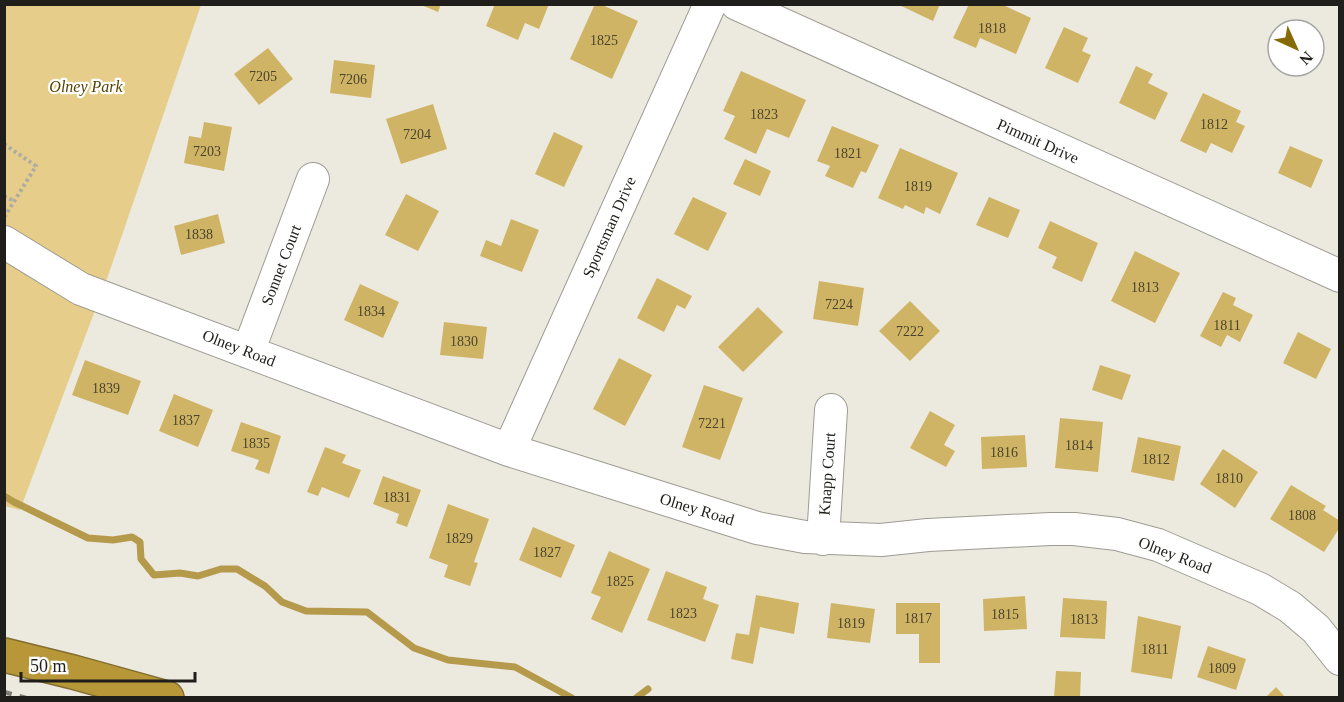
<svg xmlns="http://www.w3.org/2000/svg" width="1344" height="702" font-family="Georgia,serif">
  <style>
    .green { fill: #e6ce8a }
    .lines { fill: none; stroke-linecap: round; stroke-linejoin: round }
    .stream { stroke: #b59a4b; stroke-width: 7 }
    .building { fill: #d0b466 }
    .minor-casing { stroke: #9e9b92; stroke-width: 34 }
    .highway-casing { stroke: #826d2e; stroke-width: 36 }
    .path { stroke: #aeaba3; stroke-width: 4; stroke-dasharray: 3 3; stroke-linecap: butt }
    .minor { stroke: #fff; stroke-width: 32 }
    .highway { stroke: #b79738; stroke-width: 33 }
    .rail { stroke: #7e7d76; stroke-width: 4.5; stroke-dasharray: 8 8; stroke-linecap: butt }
    .labels { text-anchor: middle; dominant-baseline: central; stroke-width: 4.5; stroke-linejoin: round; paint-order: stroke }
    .number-label { font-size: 14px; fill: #4b442d }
    .park-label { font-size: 16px; font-style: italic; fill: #554200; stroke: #fff }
    .street-label { font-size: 16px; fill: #1f1e1a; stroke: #fff }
  </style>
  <rect width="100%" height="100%" fill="#ece9df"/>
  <path class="green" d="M 5,5 L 201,5 L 109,273 L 20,510 L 5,506 Z"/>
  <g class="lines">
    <path class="stream" d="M 4,496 L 14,502 L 88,538 L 113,540 L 132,537 L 140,542 L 141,559 L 154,575 L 180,573 L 198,576 L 221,569 L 237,569 L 265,586 L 282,602 L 306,611 L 367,612 L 414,648 L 448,660 L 515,667 L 572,698
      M 636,698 L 648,689"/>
  </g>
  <path class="building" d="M 419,4 L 441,4 L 438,12 Z
    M 495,4 L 549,4 L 539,29 L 525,23 L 518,40 L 486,26 Z
    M 595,4 L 600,4 L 638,21 L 612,79 L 570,59 Z
    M 897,4 L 940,4 L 933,21 Z
    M 969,4 L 1001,4 L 1031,18 L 1016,54 L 980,38 L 976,48 L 953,38 Z
    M 1064,27 L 1088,38 L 1082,51 L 1091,55 L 1078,83 L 1045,68 Z
    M 268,48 L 293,79 L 259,105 L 234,74 Z
    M 334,60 L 375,65 L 371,98 L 330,93 Z
    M 1136,66 L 1153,74 L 1148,83 L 1168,93 L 1155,120 L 1119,103 Z
    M 741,71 L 806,100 L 789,138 L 767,129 L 756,154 L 724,139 L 735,116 L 723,111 Z
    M 1203,93 L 1241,111 L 1236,122 L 1245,126 L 1232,153 L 1211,143 L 1206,153 L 1180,141 Z
    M 433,104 L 447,149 L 401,164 L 386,119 Z
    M 204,122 L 232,127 L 224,171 L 184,163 L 189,136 L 201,138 Z
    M 832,126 L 879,145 L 866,173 L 861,171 L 853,188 L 825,176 L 830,166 L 817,161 Z
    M 554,132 L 583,146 L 564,187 L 535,174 Z
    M 1290,146 L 1323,160 L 1311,188 L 1278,173 Z
    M 900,148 L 958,173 L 940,214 L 926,207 L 924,214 L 905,205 L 903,209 L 878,198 Z
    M 745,159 L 771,171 L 760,196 L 733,184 Z
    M 406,194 L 439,211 L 418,251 L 385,235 Z
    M 693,197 L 727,213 L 708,251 L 674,234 Z
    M 989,197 L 1020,210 L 1008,238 L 976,225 Z
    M 218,214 L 225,243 L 181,255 L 174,226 Z
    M 511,219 L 539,230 L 522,272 L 480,256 L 486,240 L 501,246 Z
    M 1050,221 L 1098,243 L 1082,282 L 1052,268 L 1057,257 L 1038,248 Z
    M 1135,251 L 1180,273 L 1155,323 L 1111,301 Z
    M 657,278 L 692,296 L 685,309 L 677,305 L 664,332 L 637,318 Z
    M 819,281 L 864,288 L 858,326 L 813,319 Z
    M 360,284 L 399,302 L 383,338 L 344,320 Z
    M 1223,292 L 1236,298 L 1233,305 L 1253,315 L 1240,342 L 1227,335 L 1221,347 L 1200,336 Z
    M 910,301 L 940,331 L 910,361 L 879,331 Z
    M 758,307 L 783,332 L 743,372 L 718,347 Z
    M 444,322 L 487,327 L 483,359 L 440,355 Z
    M 1298,332 L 1331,349 L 1316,379 L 1283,363 Z
    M 619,358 L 652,375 L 625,426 L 593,409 Z
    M 85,360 L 141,381 L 128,415 L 72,395 Z
    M 1100,365 L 1131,375 L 1122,400 L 1092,390 Z
    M 704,385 L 743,398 L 720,460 L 682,447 Z
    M 174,394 L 213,410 L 198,447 L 159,431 Z
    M 930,411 L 955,425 L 944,445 L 955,451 L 946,467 L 910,448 Z
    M 1060,418 L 1103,422 L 1098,472 L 1055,468 Z
    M 241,422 L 281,436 L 269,474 L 255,469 L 259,460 L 231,451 Z
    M 1025,435 L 1027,467 L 982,469 L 981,437 Z
    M 1138,437 L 1181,446 L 1174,481 L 1131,472 Z
    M 325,447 L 346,455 L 342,463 L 361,470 L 349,498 L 322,487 L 318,496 L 307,492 Z
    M 1223,449 L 1258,472 L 1235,508 L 1200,484 Z
    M 383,476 L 421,490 L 407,527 L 396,523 L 399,514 L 373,504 Z
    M 1291,485 L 1326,506 L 1323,510 L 1340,521 L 1340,527 L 1324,552 L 1270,519 Z
    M 448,504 L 489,519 L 474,562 L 478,563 L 470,586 L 444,577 L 448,565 L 429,558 Z
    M 533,527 L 575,545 L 561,578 L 519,560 Z
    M 609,551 L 650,569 L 622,633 L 591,619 L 601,597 L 591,593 Z
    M 666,571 L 707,587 L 703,599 L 719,605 L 705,642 L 647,620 Z
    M 756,595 L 799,603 L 794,634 L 760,627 L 753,664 L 731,659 L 736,633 L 749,635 Z
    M 1025,596 L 1027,629 L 984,631 L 983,599 Z
    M 1063,598 L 1107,601 L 1105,639 L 1060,637 Z
    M 831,603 L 875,609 L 870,643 L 827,638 Z
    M 896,603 L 940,603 L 940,663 L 919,663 L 919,634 L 896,634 Z
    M 1138,616 L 1181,626 L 1172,679 L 1131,672 Z
    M 1208,646 L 1246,659 L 1236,690 L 1197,677 Z
    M 1056,671 L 1081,672 L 1080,698 L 1054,698 Z
    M 1276,687 L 1286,698 L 1265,698 Z"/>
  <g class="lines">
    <g class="minor-casing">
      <path id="minor" d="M 737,4 L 1340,276
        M 4,242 L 81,289 L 509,450 L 757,528 L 805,537 L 881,540 L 928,535 L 1050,529 L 1074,529 L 1117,534 L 1158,545 L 1260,589 L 1290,607 L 1316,629 L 1340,659
        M 248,352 L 313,179
        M 509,450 L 710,4
        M 823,539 L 831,410"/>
    </g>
    <g class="highway-casing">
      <path id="highway" d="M 4,655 L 73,672 L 167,698"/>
    </g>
    <path class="path" d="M 4,144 L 36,166 L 5,216
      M 4,196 L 14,201"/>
    <use href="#minor" class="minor"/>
    <use href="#highway" class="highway"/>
    <path class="rail" d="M 4,692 L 26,698"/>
  </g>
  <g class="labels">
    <g class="number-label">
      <text x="992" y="28">1818</text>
      <text x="604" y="40">1825</text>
      <text x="263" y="76">7205</text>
      <text x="353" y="79">7206</text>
      <text x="764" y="114">1823</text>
      <text x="1214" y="124">1812</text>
      <text x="417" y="134">7204</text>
      <text x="207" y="151">7203</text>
      <text x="848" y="153">1821</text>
      <text x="918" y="186">1819</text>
      <text x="199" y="234">1838</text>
      <text x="1145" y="287">1813</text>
      <text x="839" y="304">7224</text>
      <text x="371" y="311">1834</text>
      <text x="1227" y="325">1811</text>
      <text x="910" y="331">7222</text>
      <text x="464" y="341">1830</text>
      <text x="106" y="388">1839</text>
      <text x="186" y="420">1837</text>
      <text x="712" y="423">7221</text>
      <text x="256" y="443">1835</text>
      <text x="1079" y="445">1814</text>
      <text x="1004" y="452">1816</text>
      <text x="1156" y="459">1812</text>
      <text x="1229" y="478">1810</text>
      <text x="397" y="497">1831</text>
      <text x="1302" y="515">1808</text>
      <text x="459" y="538">1829</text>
      <text x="547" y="552">1827</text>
      <text x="620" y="581">1825</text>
      <text x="683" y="613">1823</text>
      <text x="1005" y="614">1815</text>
      <text x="918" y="618">1817</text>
      <text x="1084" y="619">1813</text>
      <text x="851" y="623">1819</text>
      <text x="1155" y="649">1811</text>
      <text x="1222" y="668">1809</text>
    </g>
    <g class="park-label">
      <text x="86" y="86">Olney Park</text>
    </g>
    <g class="street-label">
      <text transform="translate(1038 141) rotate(24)">Pimmit Drive</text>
      <text transform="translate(609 227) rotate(-66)">Sportsman Drive</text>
      <text transform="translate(281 265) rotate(-69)">Sonnet Court</text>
      <text transform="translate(239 348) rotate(21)">Olney Road</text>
      <text transform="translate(827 474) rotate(-86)">Knapp Court</text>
      <text transform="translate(697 509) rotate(17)">Olney Road</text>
      <text transform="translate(1175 555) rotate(21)">Olney Road</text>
    </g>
  </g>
  <rect width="1344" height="702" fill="none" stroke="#1f1e1a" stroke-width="12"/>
  <g transform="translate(1296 48) rotate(135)"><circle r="28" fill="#ffffff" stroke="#a5a5a3" stroke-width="1.5"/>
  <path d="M0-4.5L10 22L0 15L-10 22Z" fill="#866a06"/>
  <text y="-9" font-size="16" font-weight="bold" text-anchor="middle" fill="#1f1e1a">N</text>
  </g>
  <path d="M21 672v9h174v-9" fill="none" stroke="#1f1e1a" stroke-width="3"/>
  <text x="30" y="672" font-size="18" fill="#1f1e1a" stroke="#ffffff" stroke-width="4.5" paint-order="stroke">50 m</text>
</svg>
